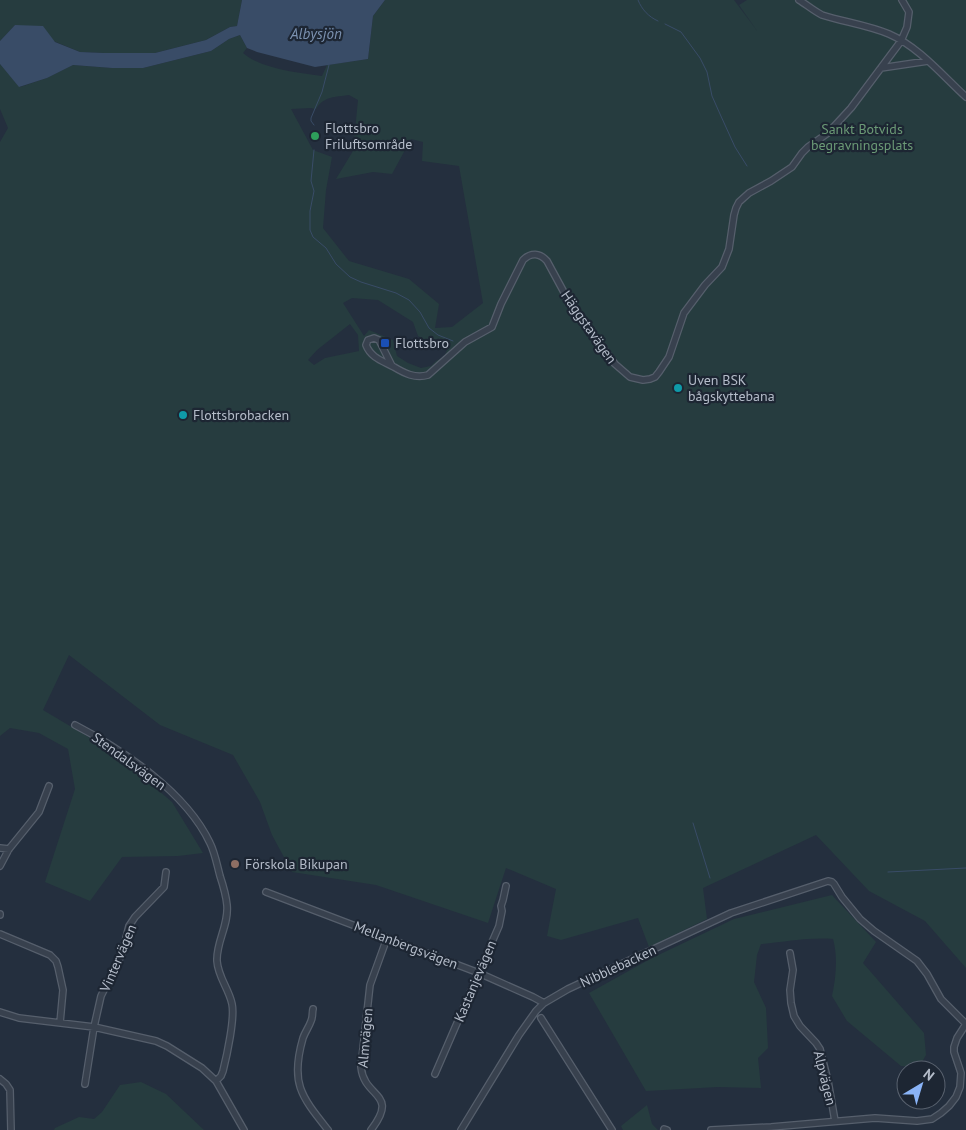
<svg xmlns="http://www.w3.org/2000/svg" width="966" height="1130" font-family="'PT Sans',sans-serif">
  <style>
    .green { fill: #263c3f; fill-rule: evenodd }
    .water { fill: #394c67 }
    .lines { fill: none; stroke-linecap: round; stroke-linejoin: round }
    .stream { stroke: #394c67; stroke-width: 1 }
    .minor-casing { stroke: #565f6c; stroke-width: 8 }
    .minor { stroke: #38414e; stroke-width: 5.5 }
    .leisure-dot { fill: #2e9e5b; stroke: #1d2633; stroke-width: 2 }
    .transit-dot { fill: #1a4fb4; stroke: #1d2633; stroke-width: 2 }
    .culture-dot { fill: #0f9aa8; stroke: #1d2633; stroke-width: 2 }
    .education-dot { fill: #8d6e63; stroke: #1d2633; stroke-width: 2 }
    .labels { text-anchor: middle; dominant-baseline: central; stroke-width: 4.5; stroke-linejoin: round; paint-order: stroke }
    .poi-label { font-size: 14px; fill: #b4bcc9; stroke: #1d2633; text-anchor: start }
    .park-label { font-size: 14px; fill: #6b9a76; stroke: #1d2633 }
    .street-label { font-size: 14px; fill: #b4bcc9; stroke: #1d2633 }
    .water-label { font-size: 15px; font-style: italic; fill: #7c92b1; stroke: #1d2633 }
  </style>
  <rect width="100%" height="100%" fill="#242f3e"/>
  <path class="green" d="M 0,0 L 242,0 L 237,26 L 230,27 L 206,40 L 155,53 L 104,53 L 80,52 L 15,25 L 0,41 Z
    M 385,0 L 734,0 L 758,32 L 739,5 L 747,0 L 966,0 L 966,968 L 925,921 L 869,891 L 816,835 L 703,888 L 707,919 L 649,947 L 638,918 L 561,940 L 547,936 L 556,889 L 506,868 L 488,923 L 376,885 L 292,872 L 272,835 L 260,802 L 233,755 L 160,725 L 69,655 L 43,710 L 112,751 L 172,802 L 203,853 L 178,856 L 122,857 L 90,901 L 45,882 L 75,789 L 68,749 L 39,733 L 10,728 L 0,736 L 0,142 L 8,128 L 0,109 L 0,64 L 20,87 L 47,78 L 73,65 L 112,68 L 143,68 L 211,51 L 229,39 L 240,35 L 247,48 L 243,53 C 261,69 299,73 322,76 L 327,65 L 368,59 L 373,16 ZM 349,95 L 358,100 L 353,151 L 336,179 L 373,172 L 392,174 L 411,139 L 423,142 L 422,161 L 459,166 L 483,303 L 452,327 L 435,328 L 439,304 L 409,279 L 349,261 L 323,228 L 326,190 L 332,157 L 313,150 L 291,109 L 311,108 L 316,109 C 324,96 335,97 349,95 ZM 352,298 L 378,300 L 413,322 L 418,336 L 436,346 L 448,348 L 444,357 L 436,361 L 431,366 L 421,368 L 408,363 L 397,356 L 393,340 L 369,330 L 364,336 L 343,303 ZM 350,324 L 358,335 L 359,351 L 325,358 L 314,365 L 308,360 L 317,350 Z
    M 832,895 L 876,942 L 863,963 L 924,1033 L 926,1055 L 919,1067 L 901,1066 L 847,1021 L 832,996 C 836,977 838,957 833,939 C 809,937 785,942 761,944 L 757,955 L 754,982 L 766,1008 L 768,1048 L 758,1058 L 761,1088 L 718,1087 L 646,1091 L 589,993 L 652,958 L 734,919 Z
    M 141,1082 L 166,1094 L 204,1130 L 54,1130 L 55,1128 L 79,1117 L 94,1119 L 102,1112 L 120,1085 Z
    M 647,1105 L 652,1124 L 658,1130 L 623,1130 L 621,1126 Z"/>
  <path class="water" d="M 242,0 L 385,0 L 373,16 L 368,59 L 315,67 L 257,52 L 247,48 L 240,35 L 229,39 L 211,51 L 143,68 L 112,68 L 73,65 L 47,78 L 19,87 L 0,64 L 0,41 L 15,25 L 43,26 L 55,42 L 80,52 L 104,53 L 155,53 L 206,40 L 230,27 L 237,26 Z"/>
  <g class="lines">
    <path class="stream" d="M 638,0 C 642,10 649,17 658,21
      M 665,24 L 681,32 L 700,58 L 707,72 L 712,96 L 720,114 L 735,147 L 747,166
      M 314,125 L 311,121 L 311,118 L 322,92 L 329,65
      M 314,150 L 311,181 L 314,191 L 310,211 L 310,230 L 313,237 L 326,248 L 336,264 L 350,277 L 361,282 L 396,293 L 409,300 L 420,312 L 429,328 L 438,335 L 453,341
      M 693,823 L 710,878
      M 888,872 L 966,868"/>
    <g class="minor-casing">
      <path id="minor" d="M 799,0 C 807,5 814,11 822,15 C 844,22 867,25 889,34 C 919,47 942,75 966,97
        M 881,68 L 928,61
        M 392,366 L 379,340 L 374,338 L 368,340 L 366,345 C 371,358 383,361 394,367 C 404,373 415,379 428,375 L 465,342 L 492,327 L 501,304 L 523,260 C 531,252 540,253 547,261 L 572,307 L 615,364 L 630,377 L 643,380 L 650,379 L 655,377 L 659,372 L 669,357 L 684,313 L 705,285 L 722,267 L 729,249 L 734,215 L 736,208 L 739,202 L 749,193 L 771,181 L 792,167 L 802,153 L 808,147 L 828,133 L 851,108 L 901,41 L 907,27 L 909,12 L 902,0
        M 75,725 C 123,750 186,792 210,843 C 215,853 217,865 220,876 C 223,885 226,895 227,905 C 229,925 216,942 217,961 C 218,977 229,989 232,1004 C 235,1018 227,1055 223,1071 L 221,1076 L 216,1081
        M 0,848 L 9,849
        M 0,866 L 9,849 L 39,812 L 49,786
        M 266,892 L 479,973 L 533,997 L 544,1003
        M 0,914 L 0,915
        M 0,934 L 50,955 L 56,961 L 58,967 L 63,990 L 60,1023
        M 790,953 L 793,970 L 790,990 L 791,1003 L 794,1016 L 800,1026 L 816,1043 L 820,1049 L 828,1081 L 835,1121
        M 313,1009 C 312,1013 313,1017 311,1021 C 309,1027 305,1032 303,1038 C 290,1083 301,1096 328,1130
        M 0,1012 L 19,1018 L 94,1027 L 156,1041 L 167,1046 L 202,1068 L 216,1081 L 244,1130
        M 541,1018 L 612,1130
        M 435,1074 L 499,926 L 502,911 L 501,906 L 503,900 L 506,886
        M 0,1079 L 6,1084 L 10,1090 L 11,1130
        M 85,1084 L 94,1027 L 101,996 L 122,954 L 129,926 L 135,917 L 164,887 L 166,872
        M 664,1129 L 667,1130
        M 371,1130 C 400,1092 364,1099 361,1067 L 370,985 L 387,938
        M 461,1130 L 519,1035 L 536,1011 L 544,1003 L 568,989 L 731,913 L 828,881 L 832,882 L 834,884 L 842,897 L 860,919 L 874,931 L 917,961 L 927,974 L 941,999 L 966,1024
        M 711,1130 L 771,1127 L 875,1118 L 917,1121 L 932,1119 L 941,1113 L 949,1106 L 956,1097 L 960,1087 L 961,1073 L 954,1052 L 954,1047 L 957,1038 L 966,1024"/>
    </g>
    <use href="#minor" class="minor"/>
  </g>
  <circle class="leisure-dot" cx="315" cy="136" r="5"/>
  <rect class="transit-dot" x="380" y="338" width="10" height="10" rx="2.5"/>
  <g class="culture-dot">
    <circle cx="678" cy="388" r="5"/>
    <circle cx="183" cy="415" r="5"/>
  </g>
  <circle class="education-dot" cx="235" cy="864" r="5"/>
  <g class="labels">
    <g class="poi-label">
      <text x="325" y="128">Flottsbro<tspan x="325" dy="16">Friluftsområde</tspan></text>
      <text x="395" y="343">Flottsbro</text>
      <text x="688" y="380">Uven BSK<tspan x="688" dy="16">bågskyttebana</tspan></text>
      <text x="193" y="415">Flottsbrobacken</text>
      <text x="245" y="864">Förskola Bikupan</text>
    </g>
    <g class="park-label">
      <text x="862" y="129">Sankt Botvids<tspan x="862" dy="16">begravningsplats</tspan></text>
    </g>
    <g class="street-label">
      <text transform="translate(589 327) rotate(55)">Häggstavägen</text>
      <text transform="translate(129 761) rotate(36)">Stendalsvägen</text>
      <text transform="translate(406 945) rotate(21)">Mellanbergsvägen</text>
      <text transform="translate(118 958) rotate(-67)">Vintervägen</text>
      <text transform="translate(618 966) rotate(-25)">Nibblebacken</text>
      <text transform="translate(475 981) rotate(-67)">Kastanjevägen</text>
      <text transform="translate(365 1038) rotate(-85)">Almvägen</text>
      <text transform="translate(825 1078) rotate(76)">Alpvägen</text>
    </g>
    <g class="water-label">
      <text x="316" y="33">Albysjön</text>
    </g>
  </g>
  <g transform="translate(921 1085) rotate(38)"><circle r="24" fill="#1d2633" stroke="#59626f"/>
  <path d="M0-4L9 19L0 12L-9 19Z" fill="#8ab4f8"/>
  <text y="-8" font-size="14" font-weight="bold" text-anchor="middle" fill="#b4bcc9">N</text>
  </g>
</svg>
